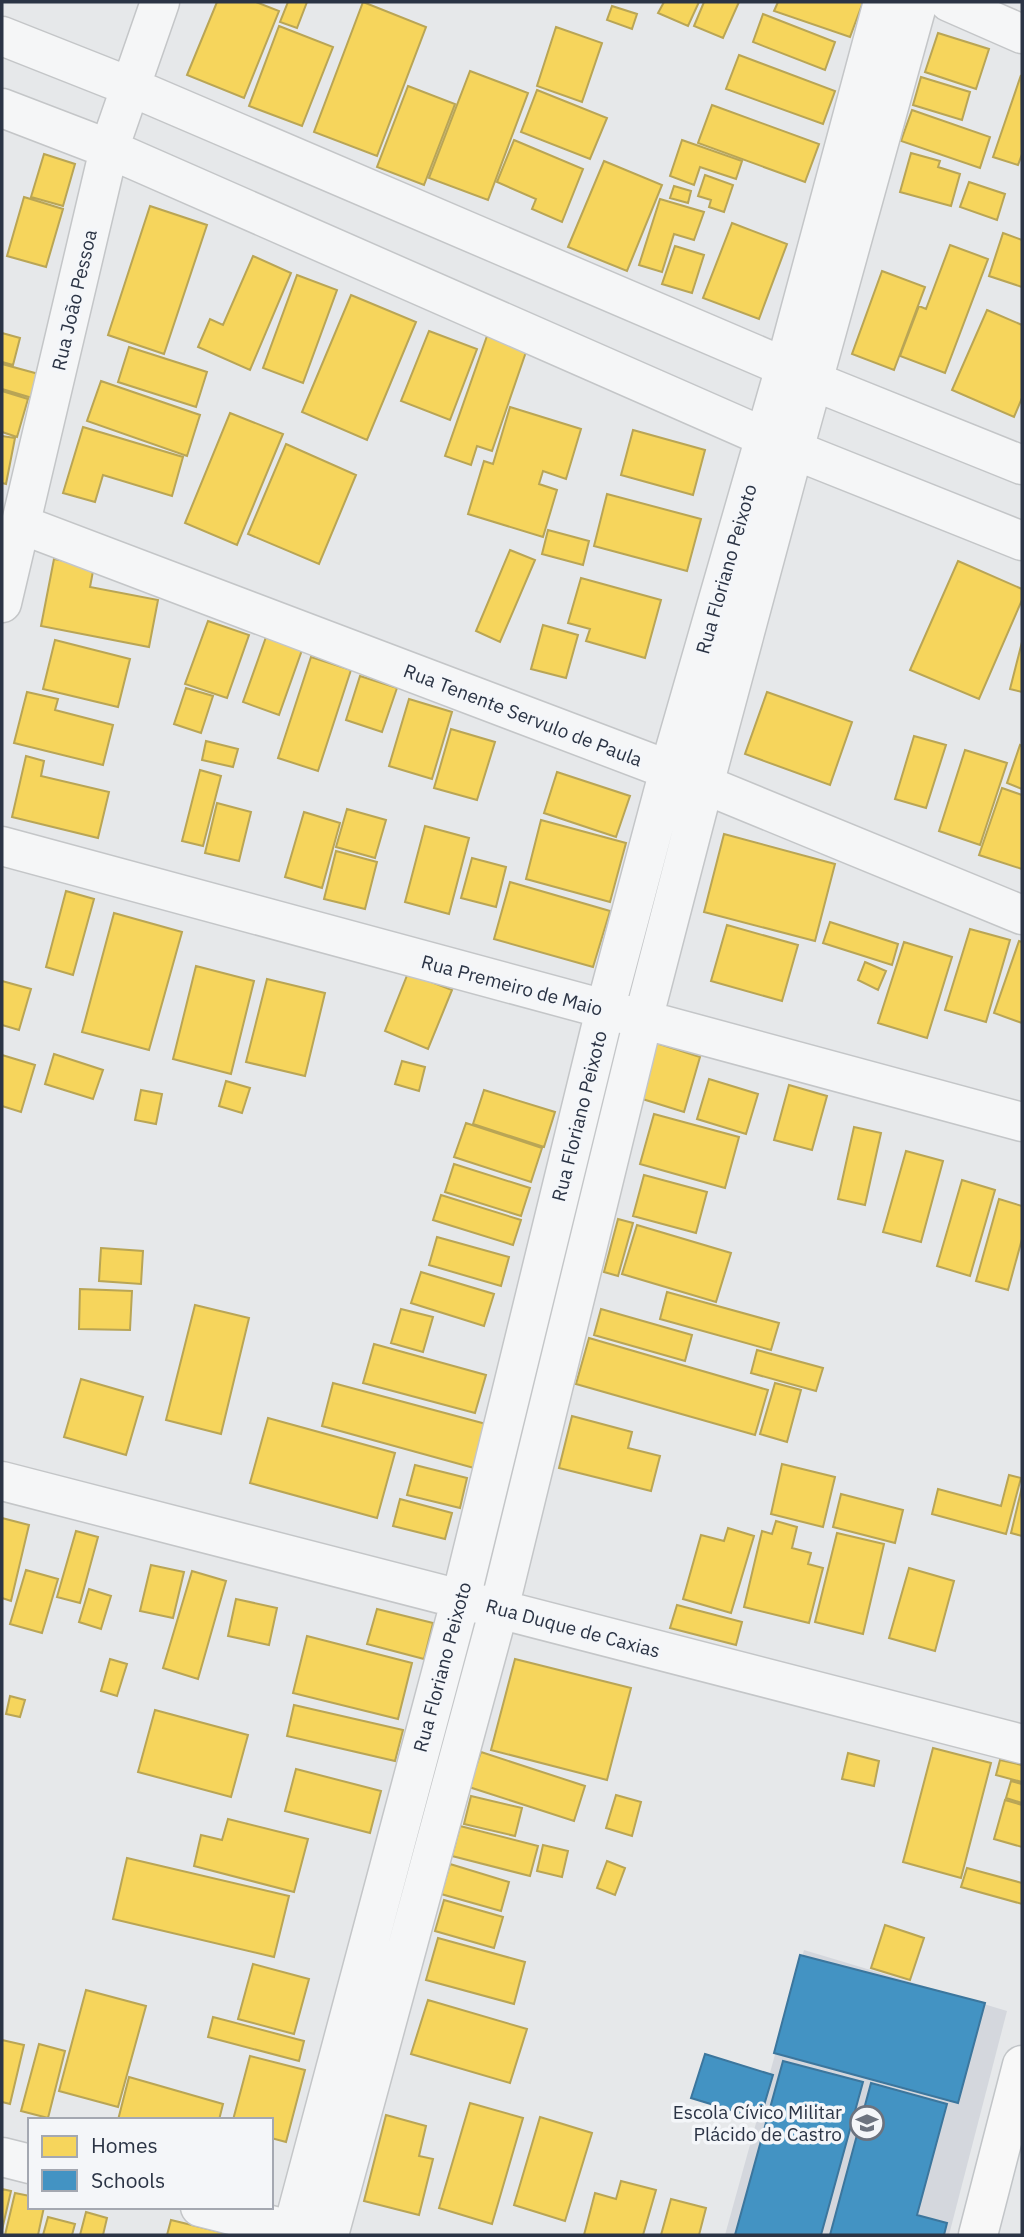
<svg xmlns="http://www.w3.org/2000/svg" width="1024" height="2237" font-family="'IBM Plex Sans',sans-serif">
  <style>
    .built { fill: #d4d7dd }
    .homes { fill: #f6d55c; stroke: #b9a555; stroke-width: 2 }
    .schools { fill: #4393c3; stroke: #3c769d; stroke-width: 2 }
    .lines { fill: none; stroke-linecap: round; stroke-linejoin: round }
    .minor-casing { stroke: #c4c6c8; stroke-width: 41 }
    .major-casing { stroke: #c2c5c8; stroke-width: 41 }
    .minor { stroke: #f5f6f7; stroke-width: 38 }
    .major { stroke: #f8f8f8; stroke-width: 38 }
    .labels { text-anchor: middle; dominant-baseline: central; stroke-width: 7; stroke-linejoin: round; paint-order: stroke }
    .street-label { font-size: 19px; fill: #2b3445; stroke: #f4f6f9 }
    .poi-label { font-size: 19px; fill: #2b3445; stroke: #f4f6f9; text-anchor: end }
  </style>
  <rect width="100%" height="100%" fill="#e6e8ea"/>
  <path class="built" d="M 804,1950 L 1007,2011 L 949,2235 L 725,2235 Z"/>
  <path class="homes" d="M 217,2 L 256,2 L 279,11 L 244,98 L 187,75 Z
    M 288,2 L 307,2 L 297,28 L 280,22 Z
    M 363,2 L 426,27 L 377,156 L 314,132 Z
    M 664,2 L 699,2 L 688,26 L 658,13 Z
    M 704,2 L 739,2 L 723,38 L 694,26 Z
    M 778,2 L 863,2 L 850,37 L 774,11 Z
    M 612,6 L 637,14 L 632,29 L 607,20 Z
    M 763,14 L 835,42 L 825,70 L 753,42 Z
    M 279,26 L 333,47 L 302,126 L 249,106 Z
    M 556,27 L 602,43 L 582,102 L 537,86 Z
    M 938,33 L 989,49 L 976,89 L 925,72 Z
    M 739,55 L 835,91 L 823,124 L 726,89 Z
    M 470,71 L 528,93 L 488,200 L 429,178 Z
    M 1021,75 L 1022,154 L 1018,165 L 993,157 Z
    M 921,77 L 970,92 L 962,120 L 913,105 Z
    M 408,86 L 455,104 L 424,185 L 377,167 Z
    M 537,90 L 607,118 L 590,159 L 521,132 Z
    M 712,105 L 819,144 L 805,182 L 698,143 Z
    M 912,110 L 990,137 L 980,168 L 901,141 Z
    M 514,140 L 583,169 L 562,222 L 532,209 L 536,199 L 497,182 Z
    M 682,140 L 742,161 L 736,179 L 700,167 L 694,185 L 670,176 Z
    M 911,153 L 940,161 L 938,167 L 960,174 L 951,206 L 900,192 Z
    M 44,154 L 75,164 L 63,206 L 31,197 Z
    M 604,161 L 662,185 L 627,271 L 568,247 Z
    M 705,175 L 733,185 L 724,212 L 709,207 L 711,200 L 698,196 Z
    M 969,182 L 1005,194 L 997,220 L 960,207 Z
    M 674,186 L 691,191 L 688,203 L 670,198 Z
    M 24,197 L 63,209 L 46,267 L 7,256 Z
    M 660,199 L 704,212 L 694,240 L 674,234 L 662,272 L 639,265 Z
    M 150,206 L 207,225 L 164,354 L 108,335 Z
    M 732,223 L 787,244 L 759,319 L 703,298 Z
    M 1003,233 L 1022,240 L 1022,287 L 989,276 Z
    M 950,245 L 988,259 L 945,373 L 900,356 L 919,306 L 926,309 Z
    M 675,246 L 704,255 L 692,293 L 662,284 Z
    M 253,256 L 291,273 L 250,370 L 198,347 L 210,319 L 223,325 Z
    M 882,271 L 925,287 L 894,370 L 852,354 Z
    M 297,275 L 337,290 L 303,383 L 263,368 Z
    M 351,295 L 416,322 L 367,440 L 302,412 Z
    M 987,310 L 1022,325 L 1022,398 L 1014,417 L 952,390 Z
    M 429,331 L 477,349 L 450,420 L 401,401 Z
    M 2,333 L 20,338 L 13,365 L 2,362 Z
    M 487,336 L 527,349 L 492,451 L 477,446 L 471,465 L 445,456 Z
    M 129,347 L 207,372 L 196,407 L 118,382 Z
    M 2,364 L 46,376 L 39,400 L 2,389 Z
    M 101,381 L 200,415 L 187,456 L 87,421 Z
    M 2,391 L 28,399 L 17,437 L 2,432 Z
    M 510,407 L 581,429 L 566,479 L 543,471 L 539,484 L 557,490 L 543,537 L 468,514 L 484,461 L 493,464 Z
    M 230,413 L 283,434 L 237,545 L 185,523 Z
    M 83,427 L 183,457 L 172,496 L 103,475 L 95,502 L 63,493 Z
    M 633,430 L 705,450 L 693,495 L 621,475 Z
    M 2,436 L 15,438 L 6,484 L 2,483 Z
    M 286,444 L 356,475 L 319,564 L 248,534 Z
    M 607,494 L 701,519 L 687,571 L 594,546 Z
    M 548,530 L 589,541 L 583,565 L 542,554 Z
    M 510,550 L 535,560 L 500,642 L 476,631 Z
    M 54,559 L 94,566 L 90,587 L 158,600 L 149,647 L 41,626 Z
    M 958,561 L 1022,589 L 1022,600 L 979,699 L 910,670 Z
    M 581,578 L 661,600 L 645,658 L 586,641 L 590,629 L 568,623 Z
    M 208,621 L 249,635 L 227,698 L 185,684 Z
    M 543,625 L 578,635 L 566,678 L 531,669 Z
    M 266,637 L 302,650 L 279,715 L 243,702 Z
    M 55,640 L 130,659 L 118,707 L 43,689 Z
    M 1022,642 L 1022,692 L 1010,689 Z
    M 311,657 L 351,670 L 318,771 L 278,758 Z
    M 360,676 L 397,688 L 382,732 L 346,720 Z
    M 186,688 L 213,696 L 201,733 L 174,724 Z
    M 27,692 L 58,699 L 55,710 L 113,725 L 103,765 L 14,743 Z
    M 767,692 L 852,722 L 830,785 L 745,754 Z
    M 409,699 L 452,712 L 432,779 L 389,766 Z
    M 451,729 L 495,742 L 477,800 L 434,788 Z
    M 914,736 L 946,745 L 926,808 L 895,799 Z
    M 206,741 L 238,749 L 233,767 L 202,760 Z
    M 1020,745 L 1022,746 L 1022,789 L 1007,783 Z
    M 965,750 L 1007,763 L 980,845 L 939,831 Z
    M 26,756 L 44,761 L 41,776 L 109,792 L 98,838 L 12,817 Z
    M 200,770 L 221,776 L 203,846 L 182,841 Z
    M 557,772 L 630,796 L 616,837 L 544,813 Z
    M 1002,788 L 1022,795 L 1022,869 L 979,855 Z
    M 217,803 L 251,812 L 239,861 L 205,853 Z
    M 347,809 L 386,820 L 375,858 L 336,847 Z
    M 304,812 L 340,823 L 322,888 L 285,877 Z
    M 541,820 L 626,843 L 610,902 L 526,879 Z
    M 425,826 L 469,838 L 449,914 L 405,902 Z
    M 724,834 L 835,864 L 815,941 L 704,912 Z
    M 336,851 L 377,862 L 365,909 L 324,899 Z
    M 472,858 L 506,867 L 496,907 L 461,898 Z
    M 510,882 L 610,911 L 593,967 L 494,939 Z
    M 66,891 L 94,899 L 73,975 L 46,967 Z
    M 114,913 L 182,932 L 149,1050 L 82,1032 Z
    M 830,922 L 898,944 L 892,965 L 823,943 Z
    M 727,925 L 798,945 L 782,1001 L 711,981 Z
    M 970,929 L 1010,940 L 986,1022 L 945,1010 Z
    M 1019,941 L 1022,942 L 1022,1023 L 994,1013 Z
    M 904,942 L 952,957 L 927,1038 L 878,1023 Z
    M 865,962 L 886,971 L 878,990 L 858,980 Z
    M 196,966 L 254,981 L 231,1074 L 173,1059 Z
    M 408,973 L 452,990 L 428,1049 L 385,1031 Z
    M 267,979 L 325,993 L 305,1076 L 246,1062 Z
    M 2,981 L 31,989 L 19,1030 L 2,1025 Z
    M 653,1042 L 700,1057 L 684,1112 L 636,1097 Z
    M 54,1054 L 103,1070 L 93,1099 L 45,1084 Z
    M 2,1055 L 35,1065 L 21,1112 L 2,1106 Z
    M 402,1061 L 425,1067 L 419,1091 L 395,1084 Z
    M 709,1079 L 758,1094 L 746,1134 L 697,1119 Z
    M 226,1081 L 250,1088 L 242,1113 L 219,1106 Z
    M 789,1085 L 827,1096 L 812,1150 L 774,1140 Z
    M 141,1090 L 162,1094 L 156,1124 L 135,1120 Z
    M 484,1090 L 555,1112 L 544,1147 L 473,1124 Z
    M 654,1114 L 739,1137 L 725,1188 L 640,1164 Z
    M 466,1123 L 542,1148 L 531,1182 L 454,1157 Z
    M 854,1127 L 881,1133 L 865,1205 L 838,1199 Z
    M 906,1151 L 943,1161 L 921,1242 L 883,1232 Z
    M 454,1164 L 530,1188 L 521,1216 L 445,1192 Z
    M 644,1175 L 707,1192 L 696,1233 L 633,1216 Z
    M 962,1180 L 995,1190 L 970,1276 L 937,1266 Z
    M 441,1195 L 521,1220 L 513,1245 L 433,1220 Z
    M 999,1199 L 1022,1206 L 1022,1239 L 1008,1290 L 976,1281 Z
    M 618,1219 L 633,1223 L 618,1276 L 604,1272 Z
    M 637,1225 L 731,1253 L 716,1302 L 622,1274 Z
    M 437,1237 L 509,1257 L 501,1286 L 429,1265 Z
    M 101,1248 L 143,1251 L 141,1284 L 99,1281 Z
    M 421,1272 L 494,1294 L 484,1326 L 411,1303 Z
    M 80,1289 L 132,1291 L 130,1330 L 79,1329 Z
    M 667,1292 L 779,1323 L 771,1350 L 660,1319 Z
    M 195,1305 L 249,1318 L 221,1434 L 166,1420 Z
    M 401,1309 L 433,1317 L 423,1352 L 391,1343 Z
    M 601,1309 L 692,1335 L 685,1361 L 594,1335 Z
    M 589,1338 L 768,1390 L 755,1435 L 576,1384 Z
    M 374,1344 L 486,1375 L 475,1413 L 363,1383 Z
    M 757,1350 L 823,1368 L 816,1391 L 751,1373 Z
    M 81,1379 L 143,1397 L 126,1455 L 64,1437 Z
    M 333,1383 L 486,1424 L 474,1468 L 322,1426 Z
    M 775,1383 L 801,1390 L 787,1442 L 760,1434 Z
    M 572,1416 L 632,1432 L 628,1448 L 660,1456 L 651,1491 L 559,1468 Z
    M 268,1418 L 395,1453 L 377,1518 L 250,1483 Z
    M 782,1464 L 835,1477 L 823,1527 L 771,1514 Z
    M 415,1465 L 467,1478 L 460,1508 L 407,1495 Z
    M 1009,1475 L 1021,1478 L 1006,1534 L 932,1514 L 938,1489 L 1001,1506 Z
    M 1022,1487 L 1022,1536 L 1011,1533 Z
    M 841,1494 L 903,1510 L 895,1543 L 833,1527 Z
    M 400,1499 L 452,1513 L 445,1539 L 393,1526 Z
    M 2,1518 L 29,1525 L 11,1601 L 2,1598 Z
    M 776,1521 L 797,1527 L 792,1548 L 811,1553 L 808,1564 L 823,1568 L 809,1623 L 744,1607 L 762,1531 L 772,1534 Z
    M 728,1528 L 754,1536 L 731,1613 L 683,1599 L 701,1535 L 724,1541 Z
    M 76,1531 L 98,1537 L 80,1603 L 57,1597 Z
    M 837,1533 L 884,1544 L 863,1634 L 815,1622 Z
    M 151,1565 L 184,1572 L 173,1618 L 140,1611 Z
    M 909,1568 L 954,1581 L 935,1651 L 889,1638 Z
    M 26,1570 L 58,1579 L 42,1633 L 10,1624 Z
    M 192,1571 L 226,1581 L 198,1679 L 163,1668 Z
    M 89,1589 L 111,1596 L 101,1629 L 79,1622 Z
    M 236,1599 L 277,1608 L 269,1645 L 228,1636 Z
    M 677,1605 L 742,1622 L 736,1645 L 670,1628 Z
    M 377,1609 L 433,1623 L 424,1659 L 367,1644 Z
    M 307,1636 L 412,1663 L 398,1719 L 293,1693 Z
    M 110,1659 L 127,1664 L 117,1696 L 101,1691 Z
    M 515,1659 L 631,1688 L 607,1780 L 491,1750 Z
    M 10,1696 L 25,1700 L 20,1717 L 6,1714 Z
    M 294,1705 L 403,1730 L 395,1761 L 287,1736 Z
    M 155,1710 L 248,1735 L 231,1797 L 138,1772 Z
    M 933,1748 L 991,1763 L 961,1878 L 903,1862 Z
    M 481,1752 L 585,1786 L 574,1821 L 469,1787 Z
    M 848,1753 L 879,1761 L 874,1786 L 842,1779 Z
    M 1000,1760 L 1022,1765 L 1022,1782 L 996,1775 Z
    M 296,1769 L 381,1791 L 370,1833 L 285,1811 Z
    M 1011,1781 L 1022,1784 L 1022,1803 L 1006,1798 Z
    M 616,1795 L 641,1802 L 632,1836 L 606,1828 Z
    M 471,1796 L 522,1808 L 515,1836 L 464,1824 Z
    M 1005,1800 L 1022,1805 L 1022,1847 L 994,1839 Z
    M 228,1819 L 308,1839 L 294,1892 L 194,1866 L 201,1835 L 222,1840 Z
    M 460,1826 L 538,1846 L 530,1876 L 452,1856 Z
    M 543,1845 L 568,1851 L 562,1877 L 537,1871 Z
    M 127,1858 L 289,1896 L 274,1957 L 113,1919 Z
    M 607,1861 L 625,1868 L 615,1895 L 597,1888 Z
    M 450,1864 L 509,1882 L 501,1911 L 441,1894 Z
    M 967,1868 L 1022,1883 L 1022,1904 L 961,1887 Z
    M 444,1900 L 503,1917 L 494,1948 L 435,1931 Z
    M 885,1925 L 924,1938 L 910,1980 L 871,1968 Z
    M 438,1938 L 525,1962 L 514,2004 L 426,1980 Z
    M 253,1964 L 309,1979 L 294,2034 L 238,2019 Z
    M 86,1990 L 146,2006 L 118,2107 L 59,2091 Z
    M 428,2000 L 527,2029 L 510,2083 L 411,2054 Z
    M 213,2017 L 304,2041 L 299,2061 L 208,2037 Z
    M 2,2040 L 24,2045 L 10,2104 L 2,2102 Z
    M 39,2044 L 65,2051 L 48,2118 L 21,2111 Z
    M 250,2056 L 305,2070 L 286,2142 L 271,2138 L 271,2120 L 233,2120 Z
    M 129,2077 L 223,2104 L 219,2120 L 118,2120 Z
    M 470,2103 L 523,2118 L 492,2224 L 439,2208 Z
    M 386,2115 L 426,2126 L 419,2156 L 433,2159 L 419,2215 L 364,2201 Z
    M 540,2117 L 592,2133 L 565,2221 L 514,2205 Z
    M 621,2181 L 656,2190 L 643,2235 L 584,2235 L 595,2193 L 616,2199 Z
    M 2,2189 L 11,2191 L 2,2230 Z
    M 15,2193 L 30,2196 L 30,2207 L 44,2207 L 38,2235 L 5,2235 Z
    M 671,2199 L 706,2208 L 699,2235 L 661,2235 Z
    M 86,2212 L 107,2218 L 103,2235 L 80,2235 Z
    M 48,2217 L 75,2224 L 72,2235 L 43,2235 Z
    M 171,2220 L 233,2235 L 167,2235 Z"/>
  <path class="schools" d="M 800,1955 L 985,2003 L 958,2103 L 774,2053 Z
    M 705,2054 L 773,2075 L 760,2119 L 691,2098 Z
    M 783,2061 L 863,2082 L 821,2235 L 735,2235 Z
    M 871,2083 L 947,2104 L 917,2215 L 947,2223 L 944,2235 L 830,2235 Z"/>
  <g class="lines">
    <g class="minor-casing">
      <path id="minor" d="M 949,2 L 1022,34
        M 2,36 L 131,87 L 785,367 L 813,381 L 1022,465
        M 2,108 L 109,149 L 794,450 L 1022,541
        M 20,524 L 669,770 L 1022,915
        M 2,603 L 109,149 L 160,2
        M 2,846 L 1022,1122
        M 2,1481 L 1022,1744
        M 2,2157 L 30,2164
        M 200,2207 L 310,2235
        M 291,2235 L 461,1598 L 605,1010 L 669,770 L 785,367 L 883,2
        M 329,2235 L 499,1609 L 643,1020 L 704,785 L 794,450 L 918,2"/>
    </g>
    <g class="major-casing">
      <path id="major" d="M 978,2235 L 1022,2065"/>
    </g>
    <use href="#minor" class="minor"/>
    <use href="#major" class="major"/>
  </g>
  <defs>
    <g id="school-ring" transform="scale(1.75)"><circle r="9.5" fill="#f4f6f9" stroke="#6c737f" stroke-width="1.5"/><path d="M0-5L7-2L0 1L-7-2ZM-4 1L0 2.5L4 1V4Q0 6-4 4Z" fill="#6c737f"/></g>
  </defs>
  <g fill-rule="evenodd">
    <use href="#school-ring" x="867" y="2123"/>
  </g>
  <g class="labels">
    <g class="street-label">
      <text transform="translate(74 300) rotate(-77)">Rua João Pessoa</text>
      <text transform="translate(726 569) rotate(-74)">Rua Floriano Peixoto</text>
      <text transform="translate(523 715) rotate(21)">Rua Tenente Servulo de Paula</text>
      <text transform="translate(512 985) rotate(15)">Rua Premeiro de Maio</text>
      <text transform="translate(579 1116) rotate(-76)">Rua Floriano Peixoto</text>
      <text transform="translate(573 1628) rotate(15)">Rua Duque de Caxias</text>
      <text transform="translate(442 1667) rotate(-75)">Rua Floriano Peixoto</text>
    </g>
    <g class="poi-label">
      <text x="842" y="2112">Escola Cívico Militar<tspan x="842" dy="22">Plácido de Castro</tspan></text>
    </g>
  </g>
  <rect width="1024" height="2237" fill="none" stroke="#2b3445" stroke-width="7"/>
  <rect x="28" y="2118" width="245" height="91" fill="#f4f6f9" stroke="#a4a8b1" stroke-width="2"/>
  <rect x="42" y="2136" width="35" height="21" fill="#f6d55c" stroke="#a4a8b1" stroke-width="2"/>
  <text x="91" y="2153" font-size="21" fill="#2b3445">Homes</text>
  <rect x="42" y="2170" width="35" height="21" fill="#4393c3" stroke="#a4a8b1" stroke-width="2"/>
  <text x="91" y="2188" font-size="21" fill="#2b3445">Schools</text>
</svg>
